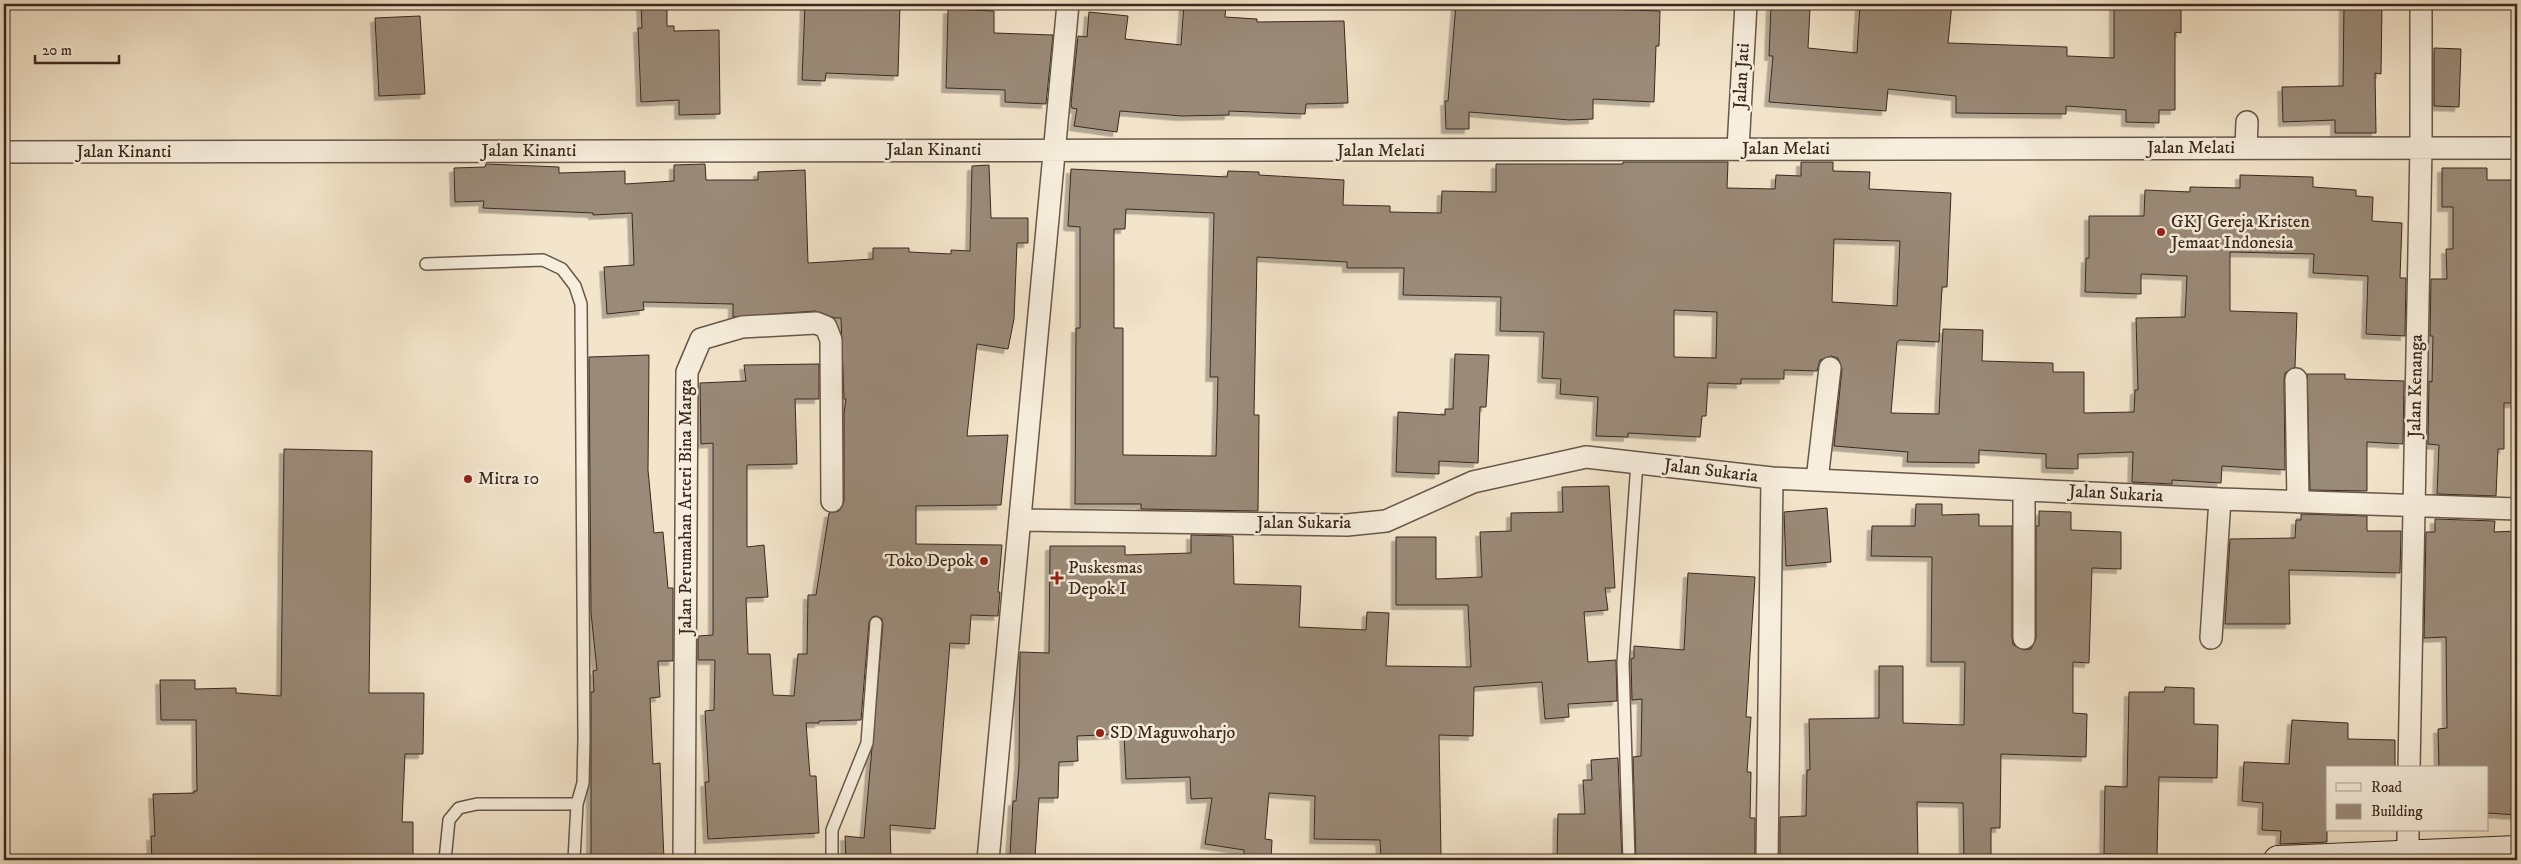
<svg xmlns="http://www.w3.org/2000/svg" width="2521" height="864" font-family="'IM FELL DW Pica',serif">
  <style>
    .building { fill: #9a8a78; stroke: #3a281e; fill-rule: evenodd; filter: url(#shadow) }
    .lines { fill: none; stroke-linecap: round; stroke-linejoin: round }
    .lane-casing { stroke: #685749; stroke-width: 14 }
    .street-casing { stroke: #685749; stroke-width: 24 }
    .secondary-casing { stroke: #3a281e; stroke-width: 30 }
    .lane { stroke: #f7eedd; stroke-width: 11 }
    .street { stroke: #f7eedd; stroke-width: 21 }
    .secondary { stroke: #f7eedd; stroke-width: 28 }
    .poi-dot { fill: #8f2418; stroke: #f7eedd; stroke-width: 2 }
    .labels { text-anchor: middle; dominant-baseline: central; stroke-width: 5; stroke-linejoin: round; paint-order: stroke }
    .street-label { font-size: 18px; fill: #3a281e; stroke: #f7eedd }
    .poi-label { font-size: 18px; fill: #3a281e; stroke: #f7eedd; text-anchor: start }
  </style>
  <defs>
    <filter id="shadow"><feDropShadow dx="-4.5" dy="4.5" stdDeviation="0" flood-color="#0004"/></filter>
  </defs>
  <rect width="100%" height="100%" fill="#f3e5cb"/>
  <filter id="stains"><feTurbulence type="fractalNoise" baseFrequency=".004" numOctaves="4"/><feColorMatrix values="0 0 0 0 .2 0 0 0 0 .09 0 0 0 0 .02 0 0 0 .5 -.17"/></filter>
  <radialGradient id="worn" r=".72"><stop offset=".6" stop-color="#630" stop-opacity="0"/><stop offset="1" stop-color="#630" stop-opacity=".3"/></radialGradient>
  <path class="building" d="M 641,4 L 667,4 L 667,26 L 674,26 L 674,31 L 719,30 L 720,114 L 679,115 L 679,100 L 641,102 L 638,28 L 642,28 Z
    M 805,4 L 900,4 L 898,76 L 826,73 L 825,81 L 802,80 Z
    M 1184,4 L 1226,4 L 1225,17 L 1257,19 L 1257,22 L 1344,21 L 1348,103 L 1306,104 L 1305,114 L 1229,111 L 1229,115 L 1182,116 L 1120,111 L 1117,132 L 1074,126 L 1077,109 L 1072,108 L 1071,104 L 1078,36 L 1087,37 L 1089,12 L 1128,16 L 1125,39 L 1181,45 Z
    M 1456,4 L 1573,4 L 1572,8 L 1660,11 L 1659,46 L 1656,46 L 1654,102 L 1593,99 L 1593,119 L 1570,120 L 1469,112 L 1469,129 L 1446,129 L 1445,101 L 1448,101 Z
    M 1860,4 L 1952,4 L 1948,43 L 2067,47 L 2067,56 L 2114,58 L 2114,4 L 2181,4 L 2181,33 L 2175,32 L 2175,110 L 2159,110 L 2159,123 L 2126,122 L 2126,110 L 2066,106 L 2066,114 L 1956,113 L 1956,96 L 1888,89 L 1886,111 L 1769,102 L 1773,56 L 1769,56 L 1771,6 L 1810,8 L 1808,48 L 1857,53 Z
    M 2344,4 L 2382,4 L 2381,74 L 2375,73 L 2376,133 L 2335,133 L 2335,120 L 2283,122 L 2282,87 L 2343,86 Z
    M 948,9 L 994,11 L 994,33 L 1053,35 L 1046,104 L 1005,102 L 1005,90 L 946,88 Z
    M 420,16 L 425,94 L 379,96 L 375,18 Z
    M 2434,48 L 2461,49 L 2459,107 L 2434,106 Z
    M 1623,162 L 1728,162 L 1727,188 L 1775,189 L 1776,175 L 1801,176 L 1801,162 L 1833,162 L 1833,171 L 1870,172 L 1869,189 L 1951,193 L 1947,287 L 1942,287 L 1939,342 L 1900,340 L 1897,342 L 1891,413 L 1939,414 L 1943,329 L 1983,330 L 1982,361 L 2053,363 L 2053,372 L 2084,372 L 2084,413 L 2134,412 L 2135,390 L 2138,390 L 2136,318 L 2185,317 L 2187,276 L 2141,274 L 2141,294 L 2085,292 L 2086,258 L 2089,258 L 2089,216 L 2144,216 L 2145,190 L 2190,192 L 2190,187 L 2240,188 L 2240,175 L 2313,177 L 2313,187 L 2356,190 L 2356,196 L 2373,197 L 2372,221 L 2402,223 L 2400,278 L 2406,278 L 2405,336 L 2366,334 L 2368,276 L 2313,273 L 2314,254 L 2230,252 L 2230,311 L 2297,313 L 2295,367 L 2285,373 L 2284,379 L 2285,470 L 2222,466 L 2221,483 L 2172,480 L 2172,484 L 2132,482 L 2133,452 L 2078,454 L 2078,469 L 2046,468 L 2046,454 L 1979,450 L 1979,463 L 1907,462 L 1908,452 L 1834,446 L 1842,369 L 1838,358 L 1831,356 L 1820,360 L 1817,371 L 1784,370 L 1784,379 L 1741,379 L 1741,384 L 1708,383 L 1706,416 L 1702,416 L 1700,437 L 1628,433 L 1628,437 L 1596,436 L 1598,397 L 1560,394 L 1561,379 L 1542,378 L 1544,332 L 1500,331 L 1501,297 L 1403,295 L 1404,268 L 1347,268 L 1347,262 L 1257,257 L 1254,415 L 1259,415 L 1258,511 L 1141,509 L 1141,504 L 1075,504 L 1076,328 L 1080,328 L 1080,227 L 1068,226 L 1071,169 L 1227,177 L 1228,171 L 1259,172 L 1259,175 L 1344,180 L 1343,205 L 1390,206 L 1390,212 L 1441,213 L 1442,191 L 1496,192 L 1496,164 L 1623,164 ZM 1126,209 L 1214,213 L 1210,377 L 1218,377 L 1216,456 L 1123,455 L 1123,328 L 1114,328 L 1114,229 L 1125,229 ZM 1834,239 L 1900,241 L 1897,306 L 1832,302 ZM 1674,310 L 1717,312 L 1716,358 L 1674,357 Z
    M 486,164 L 559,167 L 559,173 L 625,171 L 625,184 L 674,181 L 674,165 L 705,164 L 706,180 L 758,180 L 758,172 L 805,170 L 808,263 L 873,259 L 873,248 L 909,248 L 909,252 L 951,254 L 951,250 L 970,251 L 972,166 L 989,165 L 991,218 L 1028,218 L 1028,243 L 1017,243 L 1014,319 L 1008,349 L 977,344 L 967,436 L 1008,435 L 1001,505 L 916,506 L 916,544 L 1002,545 L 998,592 L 1000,592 L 998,616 L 971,615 L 969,644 L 950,643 L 935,829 L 890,825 L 891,860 L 846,860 L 845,836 L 864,838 L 883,624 L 882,619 L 877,616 L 872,617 L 869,622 L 861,720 L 819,721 L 819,723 L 806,723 L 810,776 L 816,776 L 819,833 L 708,839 L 705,782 L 709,782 L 705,711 L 714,710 L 715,660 L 698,660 L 698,636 L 713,635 L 713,443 L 701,444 L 700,383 L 746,381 L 744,365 L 819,364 L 819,399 L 795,399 L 797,464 L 747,465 L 747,547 L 764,545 L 768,597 L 746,598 L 748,654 L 770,654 L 773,695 L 794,696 L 798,654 L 807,654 L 808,595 L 816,595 L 829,513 L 839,511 L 844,501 L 844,413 L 846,399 L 844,399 L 841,318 L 835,318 L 815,311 L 733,317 L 733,304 L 643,302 L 644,310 L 607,314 L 604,267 L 634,265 L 632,213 L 593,215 L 593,213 L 483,208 L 484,201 L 455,202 L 454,168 L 485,167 Z
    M 2442,168 L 2487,168 L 2487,180 L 2514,180 L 2514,264 L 2517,264 L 2517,403 L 2504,403 L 2504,449 L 2498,449 L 2496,496 L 2437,494 L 2439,445 L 2428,444 L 2429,381 L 2432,382 L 2433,336 L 2430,336 L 2431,279 L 2447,279 L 2446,249 L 2453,249 L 2453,207 L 2442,207 Z
    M 1455,354 L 1489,355 L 1486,407 L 1480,407 L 1478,463 L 1439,461 L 1439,474 L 1396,472 L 1398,412 L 1445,415 L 1445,409 L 1453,409 Z
    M 649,355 L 648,470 L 654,533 L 663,532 L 668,588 L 673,588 L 673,661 L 658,661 L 660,697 L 650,698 L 653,764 L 660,763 L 664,860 L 591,860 L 591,692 L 594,692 L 593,671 L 597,670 L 591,613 L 589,357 Z
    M 2307,374 L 2345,374 L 2345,379 L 2404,381 L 2403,444 L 2367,442 L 2367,491 L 2310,490 Z
    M 284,449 L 372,451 L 369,693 L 424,693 L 423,754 L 405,754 L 402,822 L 413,822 L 413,860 L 283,860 L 283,857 L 237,860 L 152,860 L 151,836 L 155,836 L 153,794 L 194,793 L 194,791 L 197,791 L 196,720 L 161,720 L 160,680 L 195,680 L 195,689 L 236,688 L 236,693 L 281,696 Z
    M 1609,486 L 1615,588 L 1605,588 L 1608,610 L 1584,612 L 1588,662 L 1616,660 L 1617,701 L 1568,704 L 1569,717 L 1545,719 L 1542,682 L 1474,687 L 1473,736 L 1439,735 L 1441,856 L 1381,858 L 1380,840 L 1314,839 L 1315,796 L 1269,793 L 1265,839 L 1272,840 L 1271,860 L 1244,860 L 1244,850 L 1205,844 L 1212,798 L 1191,799 L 1190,777 L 1126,779 L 1124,734 L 1077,736 L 1078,761 L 1059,762 L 1058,798 L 1039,798 L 1035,857 L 1010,855 L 1013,801 L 1016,801 L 1019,765 L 1020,652 L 1049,653 L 1050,546 L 1125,546 L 1125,555 L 1191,553 L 1191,535 L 1233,536 L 1234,584 L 1301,586 L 1299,627 L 1366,630 L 1367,612 L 1389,613 L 1386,666 L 1471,667 L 1468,605 L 1396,605 L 1396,537 L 1436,537 L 1436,579 L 1482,577 L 1480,532 L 1511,531 L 1511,513 L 1563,512 L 1562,487 Z
    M 1916,504 L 1942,504 L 1942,515 L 1979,514 L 1979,526 L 2012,526 L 2012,638 L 2013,645 L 2024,650 L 2031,649 L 2036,638 L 2036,526 L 2039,526 L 2039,511 L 2071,512 L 2071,530 L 2121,532 L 2121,569 L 2092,568 L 2089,663 L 2073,662 L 2073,713 L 2087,714 L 2086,757 L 2001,754 L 2000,828 L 1991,828 L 1991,860 L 1964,860 L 1963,803 L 1917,802 L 1918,859 L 1780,860 L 1780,817 L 1806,816 L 1807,770 L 1810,770 L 1809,719 L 1879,718 L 1879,666 L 1903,666 L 1903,723 L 1964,725 L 1965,662 L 1931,662 L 1932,557 L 1871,556 L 1872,526 L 1915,526 Z
    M 1827,508 L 1831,562 L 1786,566 L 1784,512 Z
    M 2301,514 L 2367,516 L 2367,531 L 2401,531 L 2400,573 L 2289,570 L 2290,624 L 2225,624 L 2230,539 L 2295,538 L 2296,520 L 2301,520 Z
    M 2435,519 L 2495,521 L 2494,532 L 2517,531 L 2517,815 L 2487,813 L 2487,768 L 2439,768 L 2438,729 L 2447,728 L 2446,637 L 2424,638 L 2426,532 L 2435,532 Z
    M 1688,573 L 1755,577 L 1746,717 L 1751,717 L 1747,772 L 1751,772 L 1750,818 L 1755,818 L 1755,860 L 1636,860 L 1633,757 L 1641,756 L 1642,699 L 1632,700 L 1631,659 L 1634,658 L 1634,646 L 1684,650 Z
    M 2165,687 L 2194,688 L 2194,724 L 2218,725 L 2217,778 L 2159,777 L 2157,855 L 2104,854 L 2105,786 L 2127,787 L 2129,692 L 2164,692 Z
    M 2292,720 L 2348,723 L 2348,739 L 2395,740 L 2395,768 L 2327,768 L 2327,842 L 2280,844 L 2281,831 L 2262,830 L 2263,803 L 2242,801 L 2244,762 L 2289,764 Z
    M 1618,758 L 1622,860 L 1557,860 L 1558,814 L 1585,814 L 1583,780 L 1592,780 L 1591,760 Z"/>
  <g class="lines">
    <g class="lane-casing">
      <path id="lane" d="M 426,264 L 543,260 L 562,269 L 575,286 L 581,304 L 584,739 L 583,783 L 577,804 L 574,860
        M 445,860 L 449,820 L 459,808 L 477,804 L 577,804
        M 832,860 L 832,830 L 867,743 L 876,623
        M 1629,860 L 1623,663 L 1637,462"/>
    </g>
    <g class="street-casing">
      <path id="street" d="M 2246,148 L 2247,122
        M 1738,149 L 1746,4
        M 4,152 L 2517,148
        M 2296,379 L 2298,502
        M 1817,480 L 1830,368
        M 1020,520 L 1347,525 L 1386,521 L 1473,482 L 1586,457 L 1772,478 L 2220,499 L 2517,509
        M 2024,638 L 2024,490
        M 2211,638 L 2220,499
        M 2409,768 L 2421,147 L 2421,4
        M 2408,855 L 2408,830
        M 684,860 L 687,372 L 701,339 L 742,327 L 816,323 L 826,327 L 831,340 L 832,501
        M 988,860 L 1068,4
        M 1767,860 L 1772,478"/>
    </g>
    <g class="secondary-casing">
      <path id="secondary" d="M 2278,860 L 2517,850"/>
    </g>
    <use href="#lane" class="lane"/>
    <use href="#street" class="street"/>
    <use href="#secondary" class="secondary"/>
  </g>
  <g class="poi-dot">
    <circle cx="2161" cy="232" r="5"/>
    <circle cx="468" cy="479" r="5"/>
    <circle cx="984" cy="561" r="5"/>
    <path d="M1054.5 570.5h5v5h5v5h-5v5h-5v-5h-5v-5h5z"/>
    <circle cx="1100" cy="733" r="5"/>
  </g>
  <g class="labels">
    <g class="street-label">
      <text transform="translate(1742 76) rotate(-87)">Jalan Jati</text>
      <text x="2191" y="148">Jalan Melati</text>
      <text x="1786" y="149">Jalan Melati</text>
      <text x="934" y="150">Jalan Kinanti</text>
      <text x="529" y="151">Jalan Kinanti</text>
      <text x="1381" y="151">Jalan Melati</text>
      <text x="124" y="152">Jalan Kinanti</text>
      <text transform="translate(2416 386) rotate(-89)">Jalan Kenanga</text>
      <text transform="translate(1711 471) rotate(7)">Jalan Sukaria</text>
      <text transform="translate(2116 494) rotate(3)">Jalan Sukaria</text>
      <text transform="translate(686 507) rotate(-90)">Jalan Perumahan Arteri Bina Marga</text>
      <text x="1304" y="523">Jalan Sukaria</text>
    </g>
    <g class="poi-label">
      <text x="2171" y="222">GKJ Gereja Kristen<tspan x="2171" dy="21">Jemaat Indonesia</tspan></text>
      <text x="478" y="479">Mitra 10</text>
      <text x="974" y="561" text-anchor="end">Toko Depok</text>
      <text x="1068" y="568">Puskesmas<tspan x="1068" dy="21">Depok I</tspan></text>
      <text x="1110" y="733">SD Maguwoharjo</text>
    </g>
  </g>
  <rect width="2521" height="864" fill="none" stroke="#f3e5cb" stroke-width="20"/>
  <rect x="5" y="5" width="2511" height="854" fill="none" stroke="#3a281e" stroke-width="2.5"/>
  <rect x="10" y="10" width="2501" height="844" fill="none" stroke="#3a281e"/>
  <rect x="2326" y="766" width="162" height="65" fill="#f7eedd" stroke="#ab9f91"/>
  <rect x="2336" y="783" width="25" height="8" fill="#f7eedd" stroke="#ab9f91"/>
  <text x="2371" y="792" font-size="15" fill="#3a281e">Road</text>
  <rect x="2336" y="804" width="25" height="15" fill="#9a8a78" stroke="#ab9f91"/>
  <text x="2371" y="816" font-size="15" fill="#3a281e">Building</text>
  <path d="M35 55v8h84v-8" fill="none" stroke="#3a281e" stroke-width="2.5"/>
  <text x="42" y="55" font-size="15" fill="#3a281e" stroke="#f7eedd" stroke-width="4" paint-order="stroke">20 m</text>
  <rect width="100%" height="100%" filter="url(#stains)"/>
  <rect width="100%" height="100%" fill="url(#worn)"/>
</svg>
